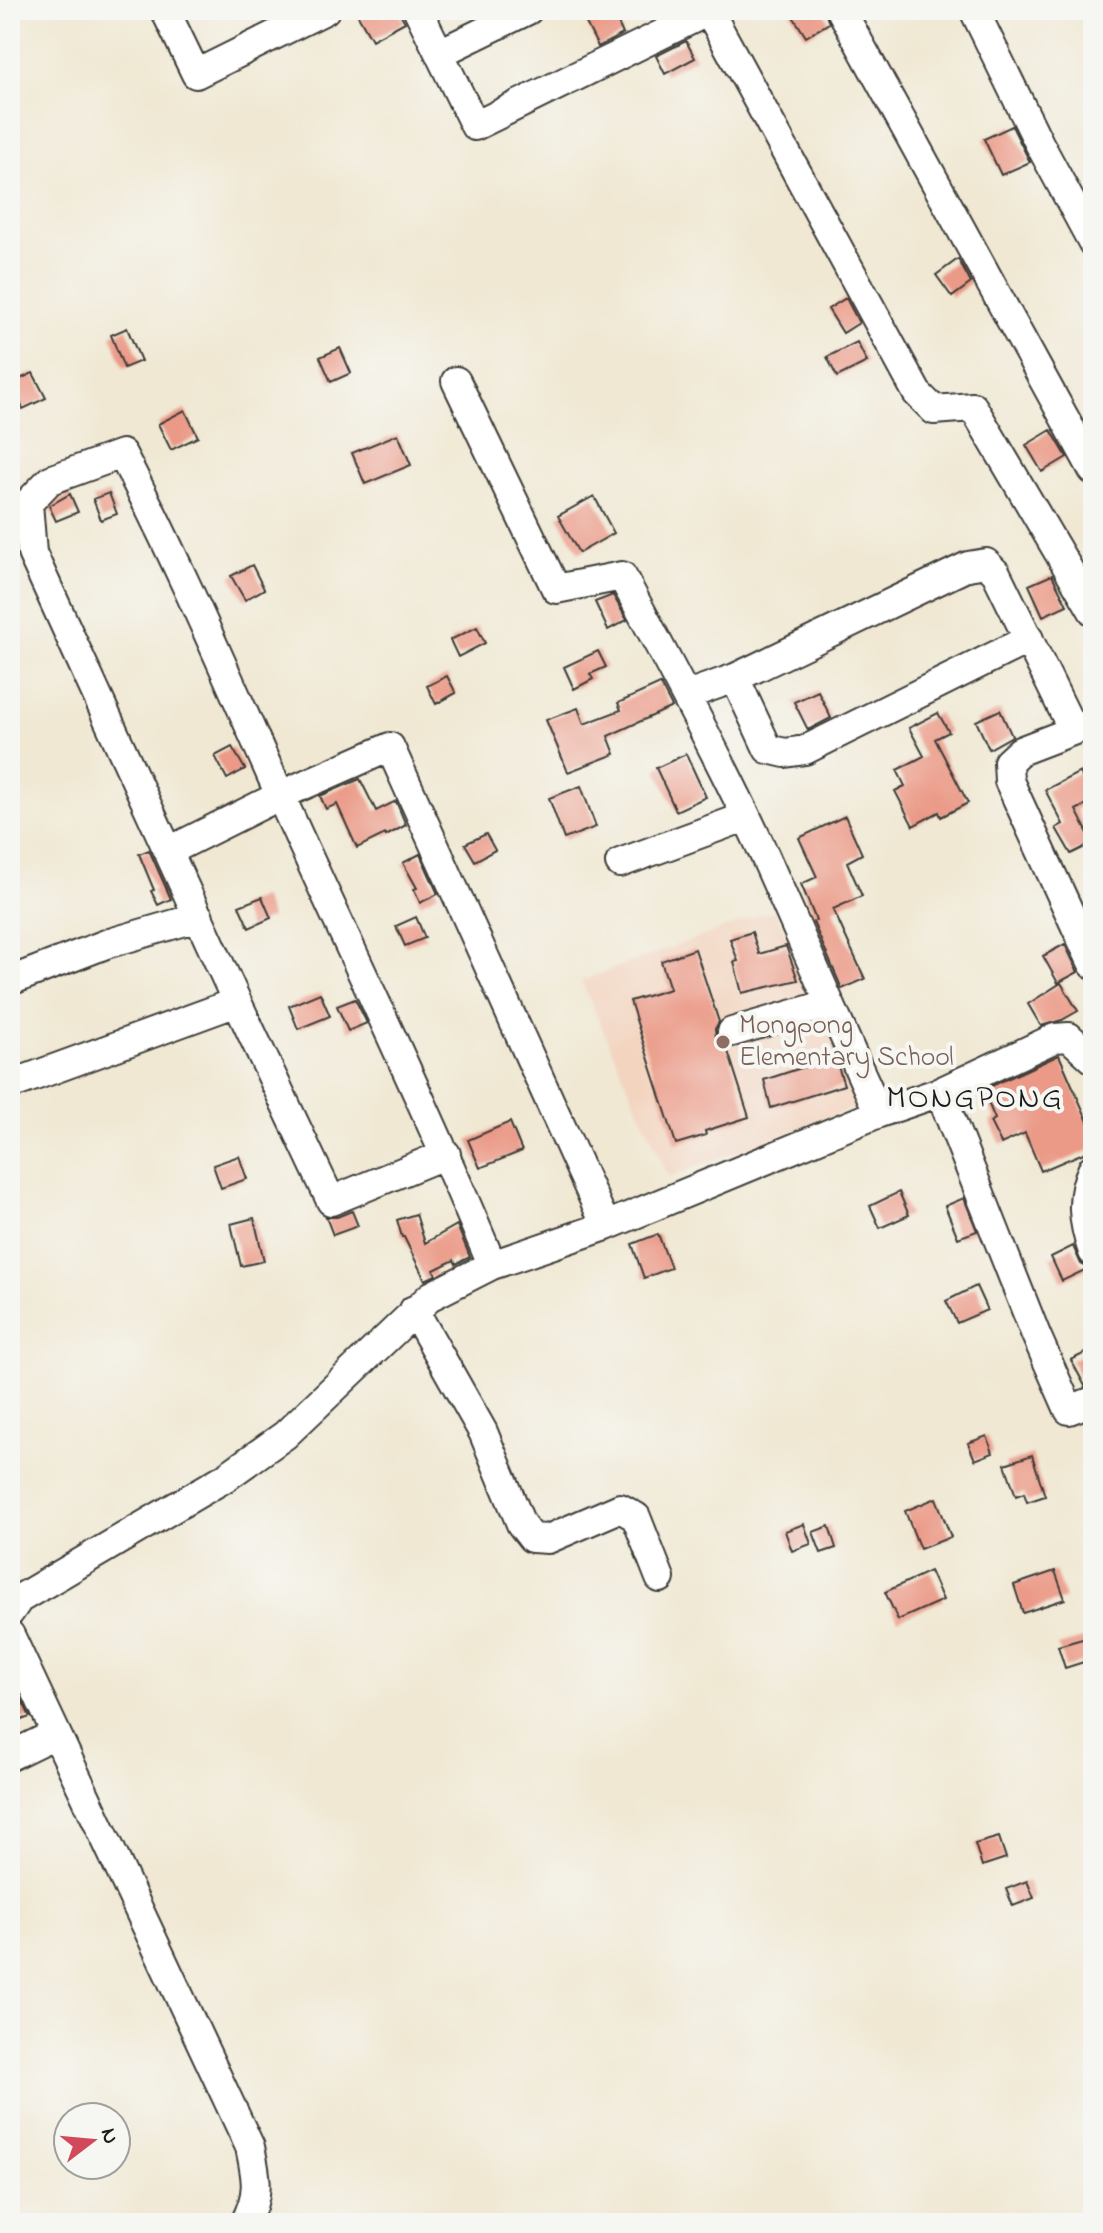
<svg xmlns="http://www.w3.org/2000/svg" width="1103" height="2233" font-family="'Indie Flower',sans-serif">
  <style>
    .built { fill: #f3d4bf }
    .building { fill: #eb9a87 }
    .lines { fill: none; stroke-linecap: round; stroke-linejoin: round }
    .minor-casing { stroke: #3c3b37; stroke-width: 32 }
    .minor { stroke: #fff; stroke-width: 28 }
    .education-dot { fill: #8d6e63; stroke: #f6f6f2; stroke-width: 3 }
    .labels { text-anchor: middle; dominant-baseline: central; stroke-width: 8; stroke-linejoin: round; paint-order: stroke }
    .education-label { font-size: 28px; fill: #785e54; stroke: #f6f6f2; text-anchor: start }
    .quarter-label { font-size: 32px; letter-spacing: 2px; fill: #1c1c1c; stroke: #f6f6f2 }
  </style>
  <rect width="100%" height="100%" fill="#f6f6f2"/>
  <filter id="ink" filterUnits="userSpaceOnUse"><feTurbulence type="fractalNoise" baseFrequency=".0125" numOctaves="2"/><feDisplacementMap in="SourceGraphic" scale="16" xChannelSelector="R" yChannelSelector="G"/><feConvolveMatrix kernelMatrix="1 2 1 2 8 2 1 2 1" color-interpolation-filters="sRGB"/></filter>
  <filter id="wash" filterUnits="userSpaceOnUse"><feTurbulence type="fractalNoise" baseFrequency=".006" numOctaves="4" result="noise"/><feDisplacementMap in="SourceGraphic" scale="32" xChannelSelector="R" yChannelSelector="G"/><feGaussianBlur stdDeviation="1.8" result="paint"/><feColorMatrix in="noise" values="0 0 0 0 0 0 0 0 0 0 0 0 0 0 0 0 0 1.4 0 .05"/><feComposite in="paint" operator="in"/></filter>
  <g filter="url(#wash)">
    <rect width="100%" height="100%" fill="#f0e8d3"/>
    <path class="built" d="M 774,910 L 867,1103 L 669,1177 L 581,981 Z"/>
    <g id="blocks">
      <path class="building" d="M 355,10 L 398,10 L 405,22 L 372,40 Z
        M 607,10 L 612,10 L 623,34 L 598,47 L 585,21 Z
        M 789,10 L 824,10 L 829,23 L 806,37 Z
        M 686,41 L 695,58 L 665,74 L 656,56 Z
        M 1012,126 L 1030,162 L 1001,175 L 984,139 Z
        M 958,259 L 971,283 L 952,297 L 936,275 Z
        M 846,298 L 859,323 L 843,333 L 828,309 Z
        M 127,328 L 141,361 L 124,368 L 111,335 Z
        M 857,342 L 867,362 L 837,377 L 827,357 Z
        M 340,348 L 351,373 L 331,382 L 320,357 Z
        M 33,373 L 46,398 L 23,409 L 11,383 Z
        M 185,410 L 198,437 L 171,450 L 158,424 Z
        M 1051,430 L 1067,457 L 1042,472 L 1026,445 Z
        M 398,434 L 411,465 L 365,484 L 352,453 Z
        M 109,493 L 117,514 L 101,520 L 93,499 Z
        M 70,494 L 78,512 L 56,521 L 49,506 Z
        M 594,496 L 614,533 L 579,553 L 558,516 Z
        M 252,565 L 264,589 L 245,600 L 231,576 Z
        M 1052,575 L 1067,605 L 1043,616 L 1029,585 Z
        M 613,595 L 627,620 L 608,630 L 595,602 Z
        M 477,627 L 485,643 L 458,657 L 450,640 Z
        M 598,651 L 606,667 L 590,674 L 593,679 L 574,689 L 564,667 Z
        M 447,676 L 456,693 L 436,704 L 427,686 Z
        M 660,684 L 672,707 L 608,736 L 615,754 L 568,772 L 546,720 L 578,708 L 584,724 L 621,710 L 618,703 Z
        M 818,691 L 831,718 L 808,730 L 794,702 Z
        M 1000,710 L 1012,736 L 989,749 L 976,721 Z
        M 938,713 L 949,732 L 935,739 L 968,803 L 941,817 L 939,812 L 913,826 L 895,791 L 905,786 L 897,770 L 924,756 L 909,728 Z
        M 232,747 L 245,769 L 227,779 L 215,756 Z
        M 686,754 L 706,797 L 676,811 L 656,768 Z
        M 1080,772 L 1093,801 L 1076,810 L 1093,843 L 1071,854 L 1056,828 L 1063,824 L 1045,790 Z
        M 360,779 L 376,811 L 396,801 L 406,825 L 386,836 L 385,834 L 357,848 L 337,804 L 326,809 L 320,796 Z
        M 581,786 L 596,827 L 564,839 L 549,798 Z
        M 845,816 L 862,854 L 847,862 L 862,896 L 833,909 L 865,979 L 842,989 L 813,922 L 816,920 L 801,884 L 817,877 L 799,838 Z
        M 486,834 L 495,850 L 475,861 L 465,844 Z
        M 149,850 L 171,899 L 158,905 L 151,891 L 154,890 L 139,854 Z
        M 420,854 L 438,894 L 420,903 L 414,889 L 417,888 L 403,863 Z
        M 262,897 L 271,918 L 249,928 L 239,906 Z
        M 416,917 L 425,938 L 405,946 L 396,926 Z
        M 752,932 L 759,954 L 786,946 L 798,980 L 742,993 L 734,962 L 738,961 L 730,939 Z
        M 1065,944 L 1078,972 L 1058,983 L 1043,956 Z
        M 695,949 L 719,1022 L 715,1029 L 716,1037 L 721,1045 L 727,1048 L 749,1117 L 705,1131 L 706,1135 L 676,1144 L 630,1001 L 670,989 L 661,961 Z
        M 1061,983 L 1078,1011 L 1062,1020 L 1041,1026 L 1028,1004 Z
        M 320,993 L 330,1016 L 298,1029 L 289,1006 Z
        M 355,999 L 367,1023 L 348,1031 L 337,1006 Z
        M 1059,1055 L 1093,1133 L 1093,1149 L 1041,1171 L 1025,1133 L 1001,1144 L 990,1122 L 995,1119 L 983,1090 Z
        M 835,1057 L 844,1085 L 771,1108 L 764,1080 Z
        M 510,1122 L 522,1151 L 480,1168 L 468,1140 Z
        M 239,1156 L 247,1179 L 221,1188 L 213,1165 Z
        M 899,1192 L 909,1215 L 880,1228 L 870,1206 Z
        M 964,1198 L 977,1231 L 958,1238 L 945,1206 Z
        M 352,1211 L 358,1226 L 333,1235 L 326,1217 L 337,1217 Z
        M 416,1214 L 425,1243 L 457,1225 L 470,1257 L 456,1264 L 454,1260 L 434,1270 L 436,1275 L 425,1280 L 404,1237 L 402,1237 L 397,1220 Z
        M 254,1218 L 264,1261 L 241,1266 L 231,1224 Z
        M 658,1234 L 671,1268 L 644,1278 L 632,1244 Z
        M 1073,1246 L 1081,1264 L 1089,1268 L 1062,1281 L 1051,1257 Z
        M 976,1286 L 987,1310 L 957,1323 L 946,1301 Z
        M 1093,1349 L 1093,1384 L 1085,1386 L 1071,1360 Z
        M 987,1436 L 993,1453 L 975,1460 L 968,1443 Z
        M 1032,1455 L 1045,1496 L 1027,1502 L 1024,1493 L 1016,1496 L 1005,1464 Z
        M 936,1498 L 951,1537 L 920,1549 L 905,1511 Z
        M 804,1524 L 811,1544 L 792,1551 L 785,1531 Z
        M 829,1526 L 836,1548 L 821,1553 L 813,1532 Z
        M 930,1571 L 943,1600 L 898,1620 L 885,1592 Z
        M 1055,1571 L 1065,1599 L 1023,1613 L 1014,1585 Z
        M 1089,1637 L 1093,1659 L 1065,1668 L 1058,1646 Z
        M 10,1675 L 30,1717 L 10,1724 Z
        M 999,1837 L 1006,1858 L 982,1866 L 975,1844 Z
        M 1027,1881 L 1034,1898 L 1013,1906 L 1006,1889 Z"/>
    </g>
  </g>
  <g filter="url(#ink)">
    <use href="#blocks" fill-opacity="0" stroke="#3c3b37" stroke-width="2"/>
    <g class="lines">
      <g class="minor-casing">
        <path id="minor" d="M 165,10 L 196,74 L 325,10
          M 418,10 L 475,126 L 711,10
          M 841,10 L 1093,470
          M 974,10 L 1039,143 L 1093,243
          M 709,11 L 917,393 L 934,410 L 973,407 L 1093,611
          M 440,53 L 528,10
          M 456,381 L 556,589 L 622,576 C 669,663 716,751 758,841 C 799,931 837,1023 879,1113
          M 735,678 L 768,749 L 785,753 L 805,750 L 1029,639
          M 687,695 L 735,678 L 968,566 L 986,563 L 996,573 L 1073,730
          M 1093,723 L 1020,751 L 1008,762 L 1009,781 L 1093,964
          M 169,851 L 281,795 L 390,747 L 606,1226
          M 620,863 L 745,817
          M 10,981 L 106,944 L 199,917
          M 732,1032 L 829,1004
          M 10,1085 L 237,1002
          M 940,1092 L 1036,1335 L 1069,1410 L 1093,1401
          M 446,1154 L 331,1201 L 237,1002 L 32,553 L 28,503 L 50,480 L 122,454 C 180,565 229,681 280,795 C 351,951 426,1106 492,1265
          M 1093,1168 C 1079,1197 1083,1223 1093,1252
          M 414,1310 L 483,1432 L 521,1524 L 532,1538 L 548,1539 L 620,1508 L 636,1517 L 660,1578
          M 10,1612 L 19,1599 L 226,1477 L 285,1435 L 431,1296 L 492,1265 L 606,1226 L 879,1113 L 940,1092 L 1055,1038 L 1069,1037 L 1093,1059
          M 10,1635 L 250,2147 C 257,2180 260,2193 245,2223
          M 10,1756 L 55,1734"/>
      </g>
      <use href="#minor" class="minor"/>
    </g>
  </g>
  <circle class="education-dot" cx="723" cy="1042" r="8"/>
  <g class="labels">
    <g class="education-label">
      <text x="739" y="1026">Mongpong<tspan x="739" dy="32">Elementary School</tspan></text>
    </g>
    <g class="quarter-label">
      <text x="975" y="1099">MONGPONG</text>
    </g>
  </g>
  <rect width="1103" height="2233" fill="none" stroke="#f6f6f2" stroke-width="40"/>
  <g transform="translate(92 2141) rotate(74)"><circle r="38" fill="#f6f6f2" stroke="#9f9f9c" stroke-width="2"/>
  <path d="M0-6L14 30L0 20L-14 30Z" fill="#d1495b"/>
  <text y="-12" font-size="22" font-weight="bold" text-anchor="middle" fill="#1c1c1c">N</text>
  </g>
</svg>
